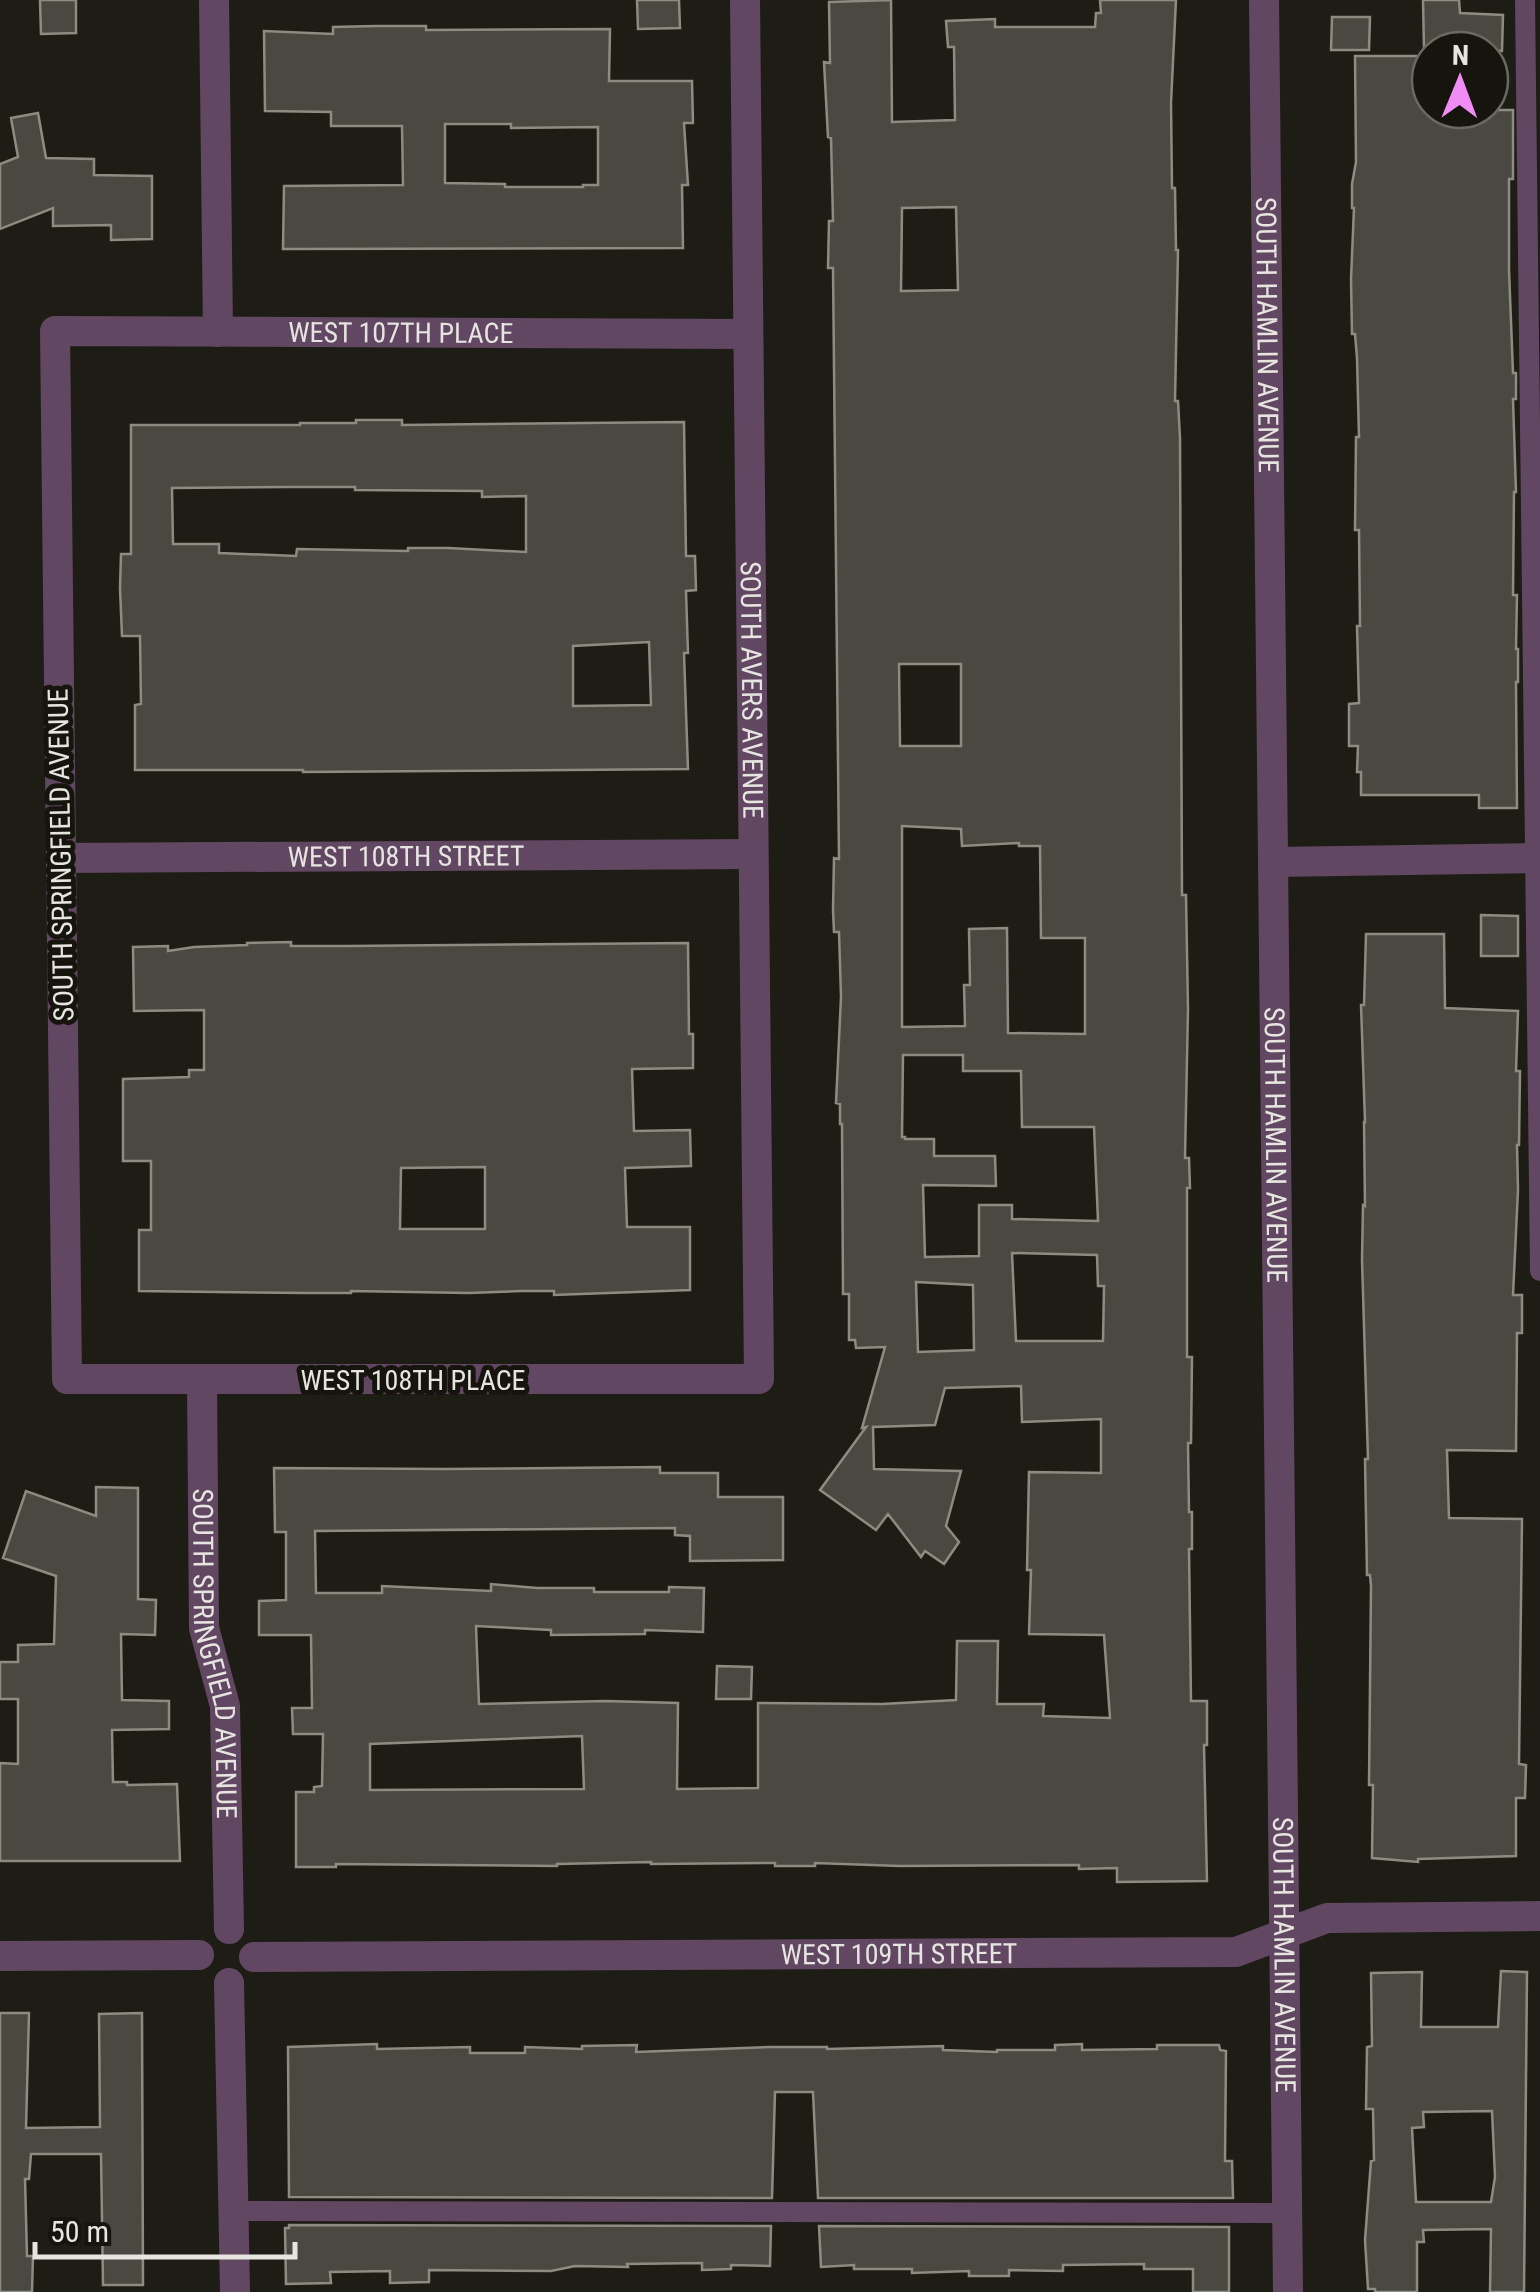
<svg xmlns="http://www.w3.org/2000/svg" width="1540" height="2292" font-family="'Roboto Condensed',sans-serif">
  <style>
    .building { fill: #4a4941; stroke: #8d8b82; stroke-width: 2.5; fill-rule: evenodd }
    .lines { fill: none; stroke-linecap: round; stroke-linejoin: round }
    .lane { stroke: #624763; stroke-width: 20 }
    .street { stroke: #624763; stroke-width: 30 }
    .labels { text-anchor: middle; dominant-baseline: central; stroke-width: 10; stroke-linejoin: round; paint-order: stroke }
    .street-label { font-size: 28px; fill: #e6e5e0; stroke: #15140d }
  </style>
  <rect width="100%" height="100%" fill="#1e1d15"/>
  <path class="building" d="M 40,0 L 76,0 L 76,33 L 41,34 Z
    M 637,0 L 679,0 L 680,28 L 638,29 Z
    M 891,0 L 892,122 L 955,120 L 954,47 L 948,47 L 946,21 L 995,19 L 995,27 L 1095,27 L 1096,13 L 1101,13 L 1100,0 L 1176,0 L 1171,103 L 1172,188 L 1175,188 L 1176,250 L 1178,250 L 1175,401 L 1178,401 L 1180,438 L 1182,895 L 1186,895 L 1188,1009 L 1185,1158 L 1189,1158 L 1190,1188 L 1187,1188 L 1187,1357 L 1192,1357 L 1191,1443 L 1188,1443 L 1189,1512 L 1192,1512 L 1192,1549 L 1189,1549 L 1191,1701 L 1207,1701 L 1207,1745 L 1204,1745 L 1207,1881 L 1117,1882 L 1117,1868 L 1079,1869 L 1079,1865 L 900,1866 L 815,1863 L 815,1866 L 775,1866 L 775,1863 L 651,1864 L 651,1862 L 557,1864 L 557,1866 L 336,1864 L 336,1867 L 296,1867 L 296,1792 L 314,1792 L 314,1787 L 322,1786 L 323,1734 L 293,1734 L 292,1708 L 312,1708 L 311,1635 L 259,1635 L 259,1601 L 286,1600 L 286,1532 L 275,1532 L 274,1468 L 445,1469 L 660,1467 L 660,1473 L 718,1473 L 718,1497 L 783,1497 L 783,1560 L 690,1561 L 690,1536 L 675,1535 L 675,1528 L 315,1531 L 316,1593 L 382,1593 L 382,1586 L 491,1591 L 491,1584 L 537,1588 L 594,1588 L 594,1592 L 669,1592 L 669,1587 L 704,1588 L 703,1632 L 645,1630 L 645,1634 L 551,1635 L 551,1630 L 476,1626 L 479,1704 L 606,1701 L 678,1703 L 677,1789 L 758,1788 L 758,1703 L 882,1704 L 956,1700 L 957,1641 L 998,1641 L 997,1704 L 1044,1704 L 1043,1716 L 1110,1718 L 1104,1635 L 1029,1634 L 1031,1570 L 1027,1570 L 1029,1472 L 1101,1473 L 1101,1419 L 1022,1422 L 1021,1386 L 945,1388 L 935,1425 L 873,1427 L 874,1469 L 961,1471 L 946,1526 L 959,1542 L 944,1564 L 925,1551 L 921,1557 L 888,1514 L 876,1530 L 820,1490 L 866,1427 L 862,1428 L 885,1347 L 856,1348 L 855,1340 L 849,1340 L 849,1294 L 843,1294 L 842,1124 L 840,1124 L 840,1104 L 836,1103 L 841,997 L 839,932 L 834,932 L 833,910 L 834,858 L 839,859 L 833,268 L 828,268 L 829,221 L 833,221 L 831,138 L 828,137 L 824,62 L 830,63 L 829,2 ZM 956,207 L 958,290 L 901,291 L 902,208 ZM 899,664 L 961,664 L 961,746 L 900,746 ZM 902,826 L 961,829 L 962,846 L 1019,843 L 1019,846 L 1040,846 L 1041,938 L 1085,938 L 1085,1034 L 1008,1033 L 1007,928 L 969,929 L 970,985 L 964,985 L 965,1026 L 902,1027 ZM 903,1055 L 963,1055 L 963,1071 L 1021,1071 L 1022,1127 L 1094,1127 L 1098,1221 L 1012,1219 L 1012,1205 L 979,1205 L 979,1256 L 925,1257 L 923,1185 L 996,1186 L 995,1156 L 934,1156 L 934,1139 L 905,1139 L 905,1137 L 902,1137 ZM 1012,1253 L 1097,1255 L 1098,1286 L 1104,1286 L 1103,1341 L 1016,1341 ZM 916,1282 L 973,1285 L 974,1350 L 918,1352 ZM 582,1736 L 584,1789 L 370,1790 L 370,1744 Z
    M 1423,0 L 1459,0 L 1460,13 L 1503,15 L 1502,51 L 1424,48 Z
    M 1332,17 L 1370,17 L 1369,50 L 1331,50 Z
    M 376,26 L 426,26 L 426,30 L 610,29 L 609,81 L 692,81 L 693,123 L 684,123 L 688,185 L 682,185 L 683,248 L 283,249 L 284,186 L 403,185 L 402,126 L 331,126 L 331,112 L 265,111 L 264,31 L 333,34 L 333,27 ZM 445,124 L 511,124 L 511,128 L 598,127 L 598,185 L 583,185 L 583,187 L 505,187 L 505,184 L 445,183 Z
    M 1355,56 L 1430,56 L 1430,110 L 1513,110 L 1513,179 L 1509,179 L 1509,270 L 1513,373 L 1516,373 L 1516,399 L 1513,399 L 1516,492 L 1514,492 L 1513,595 L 1517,595 L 1516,649 L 1518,649 L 1518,682 L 1516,682 L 1517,808 L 1479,808 L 1479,795 L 1361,795 L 1361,772 L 1357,772 L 1358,746 L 1349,746 L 1349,704 L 1359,703 L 1357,626 L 1360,626 L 1359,530 L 1355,530 L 1356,437 L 1359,437 L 1357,358 L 1355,334 L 1352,334 L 1351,279 L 1354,208 L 1352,208 L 1352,184 L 1356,162 Z
    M 38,113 L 46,158 L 94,159 L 94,175 L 152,176 L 152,239 L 111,240 L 111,225 L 53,226 L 53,208 L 0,229 L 0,164 L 18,157 L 11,118 Z
    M 356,420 L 402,420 L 402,425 L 684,422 L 686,556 L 695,556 L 696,590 L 686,591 L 688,653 L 684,653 L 688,769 L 303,772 L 303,770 L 135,770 L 135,705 L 141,704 L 140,636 L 122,636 L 120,588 L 121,554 L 131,554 L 131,425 L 300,425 L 300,423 L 356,423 ZM 286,487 L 355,487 L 355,490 L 482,491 L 482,497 L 526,496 L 526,552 L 448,548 L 408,548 L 408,551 L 297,549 L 296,556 L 219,553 L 219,544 L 173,544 L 172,488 ZM 649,642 L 651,705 L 573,706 L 573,646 Z
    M 1481,915 L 1518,916 L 1518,956 L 1481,956 Z
    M 1366,934 L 1444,934 L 1445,1008 L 1518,1011 L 1516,1071 L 1520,1071 L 1519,1145 L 1517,1145 L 1518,1190 L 1513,1295 L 1522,1295 L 1522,1333 L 1517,1333 L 1516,1451 L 1447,1450 L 1449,1518 L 1522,1519 L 1519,1764 L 1526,1765 L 1525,1798 L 1516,1798 L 1516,1856 L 1418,1859 L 1418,1862 L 1372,1858 L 1373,1785 L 1369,1785 L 1371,1586 L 1370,1575 L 1367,1575 L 1365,1459 L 1368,1459 L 1362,1260 L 1363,1205 L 1365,1206 L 1364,1122 L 1365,1122 L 1361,1005 L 1364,1005 Z
    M 291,942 L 291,946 L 348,946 L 688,943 L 689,1034 L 693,1034 L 693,1068 L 632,1069 L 634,1131 L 690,1130 L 691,1166 L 625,1168 L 627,1227 L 690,1227 L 690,1290 L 554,1295 L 554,1291 L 522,1291 L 469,1293 L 351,1291 L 351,1293 L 306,1293 L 139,1291 L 139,1230 L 151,1230 L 151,1161 L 123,1161 L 123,1079 L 189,1077 L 189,1070 L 204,1070 L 204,1010 L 134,1011 L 133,947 L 168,946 L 168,951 L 194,947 L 247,945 L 247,943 ZM 485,1167 L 485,1229 L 400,1229 L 401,1168 Z
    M 96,1487 L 138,1488 L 138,1599 L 156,1600 L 155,1635 L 121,1634 L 122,1700 L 169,1701 L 169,1729 L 112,1730 L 113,1782 L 127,1782 L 127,1785 L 177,1784 L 180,1861 L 0,1861 L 0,1763 L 18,1764 L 18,1699 L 0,1699 L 0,1662 L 18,1662 L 18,1645 L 54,1644 L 56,1576 L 3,1558 L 26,1491 L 96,1516 Z
    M 717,1666 L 752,1667 L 751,1699 L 716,1699 Z
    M 1501,1971 L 1527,1972 L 1524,2292 L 1490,2292 L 1491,2229 L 1423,2230 L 1424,2242 L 1417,2242 L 1417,2292 L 1375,2292 L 1375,2289 L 1368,2289 L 1365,2240 L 1371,2161 L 1374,2160 L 1373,2109 L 1366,2109 L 1367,2047 L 1372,2046 L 1371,1973 L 1422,1972 L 1421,2027 L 1498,2027 ZM 1492,2111 L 1495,2177 L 1491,2202 L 1416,2202 L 1412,2128 L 1424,2127 L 1423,2112 Z
    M 0,2013 L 29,2013 L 26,2128 L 100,2127 L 99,2014 L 142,2013 L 143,2285 L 103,2285 L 101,2154 L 31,2154 L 29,2179 L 25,2179 L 27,2256 L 33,2256 L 32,2292 L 0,2292 Z
    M 377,2044 L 377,2049 L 470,2047 L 470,2053 L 525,2053 L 525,2047 L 582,2049 L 582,2046 L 637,2045 L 636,2052 L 770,2047 L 827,2047 L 827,2049 L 943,2046 L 943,2050 L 997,2052 L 997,2050 L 1055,2050 L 1055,2045 L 1082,2044 L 1082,2050 L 1157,2049 L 1157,2045 L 1219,2045 L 1220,2050 L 1226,2051 L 1225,2161 L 1232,2161 L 1233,2198 L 818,2198 L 813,2092 L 775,2092 L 772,2198 L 289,2197 L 288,2047 Z
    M 289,2225 L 771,2226 L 770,2266 L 731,2265 L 731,2269 L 702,2270 L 702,2263 L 627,2264 L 628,2267 L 575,2266 L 551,2271 L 429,2270 L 429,2282 L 390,2283 L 390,2271 L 330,2272 L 331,2283 L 286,2284 L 285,2228 L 289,2228 Z
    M 819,2226 L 1229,2227 L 1229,2292 L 1193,2292 L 1193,2269 L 1144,2269 L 1144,2264 L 1063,2265 L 1063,2271 L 1009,2270 L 1009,2276 L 969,2276 L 969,2271 L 912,2273 L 912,2269 L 854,2269 L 854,2265 L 821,2267 Z"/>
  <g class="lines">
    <path class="lane" d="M 1525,0 L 1540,1271
      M 233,2211 L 1287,2213"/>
    <g class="street">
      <path d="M 214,0 L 218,332"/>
      <path id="s1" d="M 745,0 L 759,1379 L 67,1379 L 55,331 L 748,334"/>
      <path id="s2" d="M 1264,0 L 1288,2292"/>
      <path id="s3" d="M 61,858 L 753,854"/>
      <path d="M 1273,862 L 1540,858"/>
      <path id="s4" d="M 202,1380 L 204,1628 L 225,1706 L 229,1929"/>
      <path d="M 0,1956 L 199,1955"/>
      <path id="s5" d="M 254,1957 L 1236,1952 L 1327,1918 L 1540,1916"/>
      <path d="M 229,1983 L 235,2292"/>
    </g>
  </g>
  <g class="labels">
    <g class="street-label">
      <text stroke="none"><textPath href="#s1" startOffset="3465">WEST 107TH PLACE</textPath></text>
      <text stroke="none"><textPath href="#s2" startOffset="335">SOUTH HAMLIN AVENUE</textPath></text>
      <text stroke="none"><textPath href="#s1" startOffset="690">SOUTH AVERS AVENUE</textPath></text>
      <text transform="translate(61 855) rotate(-91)">SOUTH SPRINGFIELD AVENUE</text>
      <text stroke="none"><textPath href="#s3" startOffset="345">WEST 108TH STREET</textPath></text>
      <text stroke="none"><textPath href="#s2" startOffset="1145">SOUTH HAMLIN AVENUE</textPath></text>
      <text x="413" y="1380">WEST 108TH PLACE</text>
      <text stroke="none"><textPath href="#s4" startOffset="275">SOUTH SPRINGFIELD AVENUE</textPath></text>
      <text stroke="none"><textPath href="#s5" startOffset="645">WEST 109TH STREET</textPath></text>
      <text stroke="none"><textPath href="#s2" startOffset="1955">SOUTH HAMLIN AVENUE</textPath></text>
    </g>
  </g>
  <g transform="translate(1460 80) rotate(1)"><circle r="48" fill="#15140d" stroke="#696861" stroke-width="2.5"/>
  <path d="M0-8L18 38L0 25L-18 38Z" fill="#f18bf5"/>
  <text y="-15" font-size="28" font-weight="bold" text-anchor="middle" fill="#e6e5e0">N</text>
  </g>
  <path d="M35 2242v15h260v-15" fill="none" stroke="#e6e5e0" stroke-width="5"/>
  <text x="50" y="2242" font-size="30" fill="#e6e5e0" stroke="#15140d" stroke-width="8" paint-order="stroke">50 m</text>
</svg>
